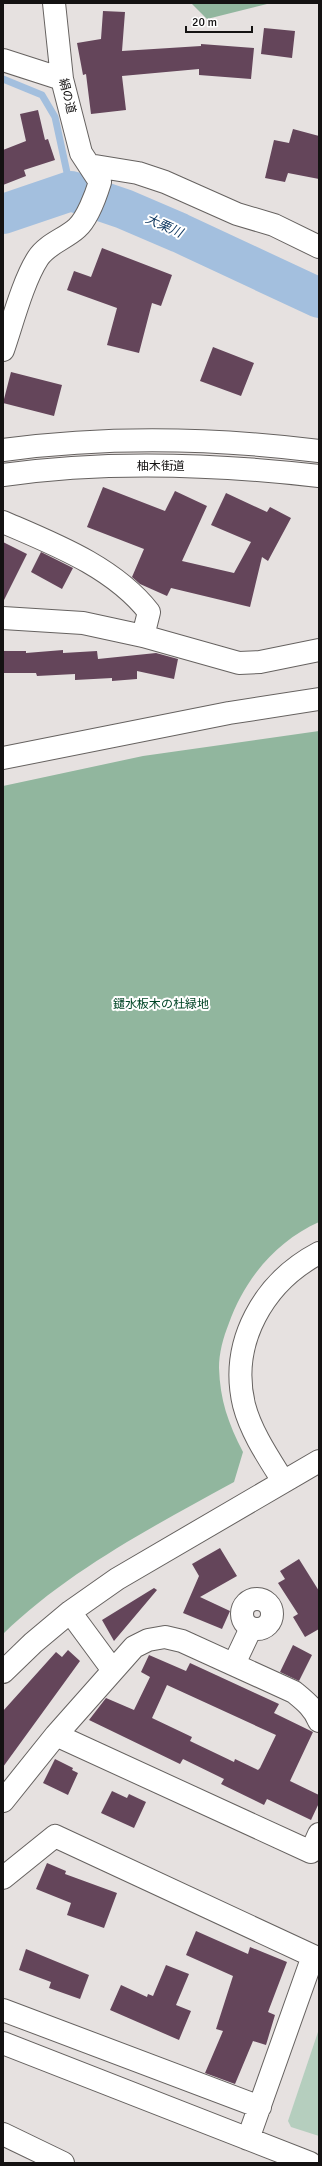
<svg xmlns="http://www.w3.org/2000/svg" width="322" height="2166" font-family="Signika,'Noto Sans JP',sans-serif">
  <style>
    .green { fill: #b5cebe }
    .forest { fill: #91b69e }
    .lines { fill: none; stroke-linecap: round; stroke-linejoin: round }
    .stream { stroke: #a3bfde; stroke-width: 7 }
    .river { stroke: #a3bfde; stroke-width: 40 }
    .building { fill: #64455a; fill-rule: evenodd }
    .minor-casing { stroke: #666260; stroke-width: 24 }
    .major-casing { stroke: #666260; stroke-width: 24 }
    .minor { stroke: #fff; stroke-width: 22 }
    .major { stroke: #fff; stroke-width: 22 }
    .labels { text-anchor: middle; dominant-baseline: central; stroke-width: 4; stroke-linejoin: round; paint-order: stroke }
    .street-label { font-size: 12px; fill: #141212; stroke: #fff }
    .park-label { font-size: 12px; fill: #004526; stroke: #fff }
    .water-label { font-size: 13px; font-style: italic; fill: #133b63; stroke: #fff }
  </style>
  <rect width="100%" height="100%" fill="#e6e1e0"/>
  <path class="green" d="M 319,2029 L 319,2136 L 291,2127 L 288,2121 Z"/>
  <path class="forest" d="M 191,3 L 271,3 L 207,19 Z
    M 319,731 L 319,1222 C 275,1242 245,1279 229,1323 C 223,1338 219,1353 219,1368 C 220,1400 228,1423 243,1452 L 234,1482 C 154,1526 69,1570 3,1634 L 3,786 L 143,756 Z"/>
  <g class="lines">
    <path class="stream" d="M 3,79 L 42,95 L 55,117 L 71,191"/>
    <path class="river" d="M 3,214 L 71,191 L 124,209 L 180,233 L 319,298"/>
  </g>
  <path class="building" d="M 103,11 L 125,12 L 122,51 L 201,46 L 201,44 L 254,48 L 251,79 L 199,75 L 199,69 L 122,76 L 126,110 L 91,114 L 86,74 L 83,75 L 77,43 L 101,39 Z
    M 264,28 L 295,31 L 292,58 L 261,54 Z
    M 38,110 L 45,140 L 48,139 L 55,160 L 24,170 L 26,176 L 3,185 L 3,150 L 26,141 L 20,114 Z
    M 293,129 L 319,136 L 319,179 L 288,173 L 285,182 L 265,178 L 274,140 L 289,143 Z
    M 102,248 L 172,275 L 161,306 L 152,303 L 139,353 L 107,345 L 117,308 L 67,290 L 74,271 L 91,277 Z
    M 213,347 L 254,363 L 241,396 L 200,381 Z
    M 11,372 L 62,385 L 54,416 L 3,403 Z
    M 103,487 L 165,511 L 175,491 L 207,506 L 182,561 L 234,573 L 251,542 L 211,525 L 226,493 L 267,512 L 270,507 L 291,518 L 268,561 L 262,557 L 250,607 L 171,588 L 167,596 L 140,584 L 132,577 L 144,549 L 87,527 Z
    M 3,542 L 27,554 L 3,602 Z
    M 41,552 L 73,568 L 62,589 L 31,572 Z
    M 63,650 L 63,653 L 97,651 L 98,659 L 156,653 L 178,659 L 174,679 L 137,671 L 137,679 L 112,681 L 112,678 L 75,680 L 75,674 L 37,676 L 36,673 L 3,673 L 3,651 L 26,651 L 26,653 Z
    M 220,1548 L 237,1576 L 200,1597 L 230,1611 L 222,1629 L 183,1613 L 199,1576 L 192,1564 Z
    M 299,1559 L 319,1591 L 319,1629 L 305,1637 L 293,1617 L 298,1614 L 278,1583 L 285,1579 L 280,1571 Z
    M 154,1588 L 157,1590 L 114,1641 L 102,1620 Z
    M 293,1645 L 312,1655 L 299,1681 L 280,1672 Z
    M 68,1650 L 80,1661 L 3,1767 L 3,1711 L 56,1652 L 62,1657 Z
    M 149,1655 L 186,1671 L 190,1663 L 255,1693 L 279,1704 L 274,1713 L 313,1732 L 290,1781 L 319,1795 L 319,1803 L 311,1820 L 267,1799 L 264,1805 L 221,1784 L 224,1779 L 183,1759 L 180,1764 L 89,1720 L 106,1698 L 134,1710 L 150,1677 L 141,1672 ZM 167,1685 L 276,1735 L 260,1768 L 258,1770 L 235,1759 L 234,1762 L 190,1741 L 192,1737 L 152,1718 Z
    M 55,1759 L 73,1768 L 72,1770 L 78,1773 L 68,1795 L 43,1783 Z
    M 112,1791 L 127,1798 L 129,1794 L 146,1802 L 134,1828 L 101,1813 Z
    M 47,1863 L 66,1871 L 65,1874 L 117,1893 L 104,1928 L 67,1915 L 71,1903 L 36,1889 Z
    M 196,1931 L 248,1954 L 250,1947 L 287,1962 L 268,2012 L 275,2015 L 266,2045 L 253,2041 L 235,2084 L 205,2073 L 223,2031 L 216,2029 L 233,1976 L 186,1955 Z
    M 26,1949 L 89,1975 L 80,1999 L 49,1988 L 51,1982 L 19,1970 Z
    M 166,1965 L 189,1974 L 176,2005 L 191,2011 L 179,2040 L 110,2010 L 121,1985 L 147,1997 L 148,1994 L 153,1996 Z"/>
  <g class="lines">
    <g class="minor-casing">
      <path id="minor" d="M 3,60 L 62,79
        M 89,165 L 138,173 L 165,182 L 237,214 L 274,225 L 319,247
        M 3,350 C 12,324 23,281 38,258 C 47,244 65,239 77,228 C 87,219 96,195 100,182 L 81,153 L 62,79 L 54,3
        M 3,522 C 54,544 114,567 149,612 L 143,636
        M 3,618 L 83,623 L 143,636 L 239,663 L 260,662 L 319,650
        M 3,758 L 229,713 L 319,699
        M 283,1481 C 268,1457 251,1432 244,1405 C 229,1342 264,1282 319,1253
        M242 1614a15 15 0 1 1 30 0a15 15 0 1 1-30 0Z
        M 70,1612 L 112,1669
        M 234,1664 L 251,1628
        M 3,1672 L 33,1643 L 70,1612 L 117,1579 L 319,1461
        M 56,1735 L 311,1852 L 319,1834
        M 3,1801 L 56,1735 L 134,1647 L 148,1640 L 165,1637 L 182,1641 L 294,1692 C 305,1701 314,1708 319,1721
        M 3,1878 L 55,1836 L 313,1956 L 248,2139
        M 3,2010 L 260,2107
        M 3,2043 L 310,2163
        M 3,2134 L 63,2163"/>
    </g>
    <g class="major-casing">
      <path id="major" d="M 3,450 C 107,436 215,438 319,451
        M 3,475 C 107,460 215,464 319,476"/>
    </g>
    <use href="#minor" class="minor"/>
    <use href="#major" class="major"/>
  </g>
  <g class="labels">
    <g class="street-label">
      <text transform="translate(67 96) rotate(76)">絹の道</text>
      <text x="161" y="466">柚木街道</text>
    </g>
    <g class="park-label">
      <text x="161" y="1004">鑓水板木の杜緑地</text>
    </g>
    <g class="water-label">
      <text transform="translate(164 226) rotate(24)">大栗川</text>
    </g>
  </g>
  <rect width="322" height="2166" fill="none" stroke="#141212" stroke-width="8"/>
  <path d="M186 26v6h66v-6" fill="none" stroke="#141212" stroke-width="2"/>
  <text x="192" y="26" font-size="12" fill="#141212" stroke="#ffffff" stroke-width="3" paint-order="stroke">20 m</text>
</svg>
